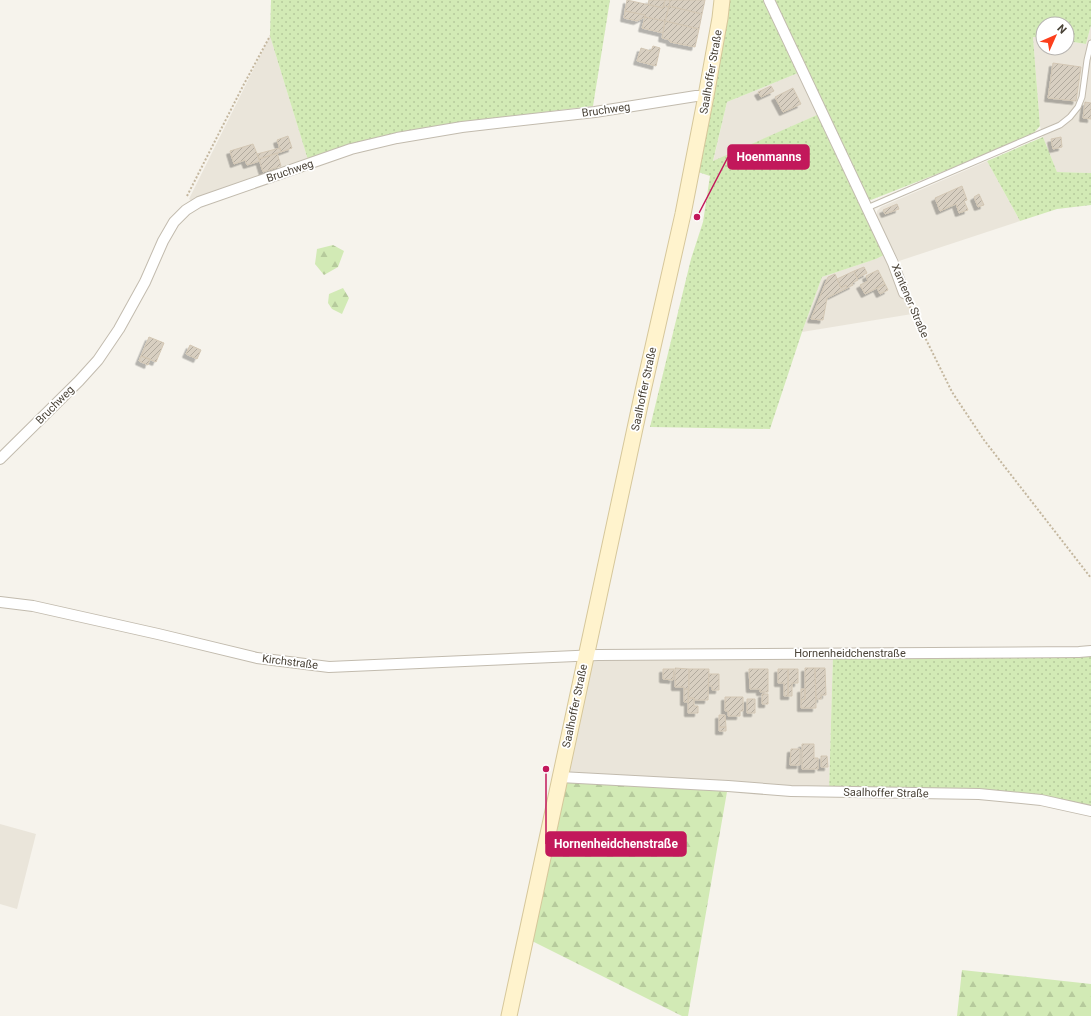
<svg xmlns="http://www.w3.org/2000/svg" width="1091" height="1016" font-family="Roboto,sans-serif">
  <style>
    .residential { fill: #eae5da }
    .grass { fill: url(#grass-dots) }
    .forest { fill: url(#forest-firs) }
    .building { fill: url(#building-hatch); stroke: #d3c7b4; filter: url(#shadow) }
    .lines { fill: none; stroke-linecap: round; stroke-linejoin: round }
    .service-casing { stroke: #c2bbae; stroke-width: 7 }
    .minor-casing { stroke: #c2bbae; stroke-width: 12 }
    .secondary-casing { stroke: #d6c79b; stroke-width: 17 }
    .path { stroke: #c4b79f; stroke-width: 2; stroke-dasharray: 2 2; stroke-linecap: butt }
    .service { stroke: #fff; stroke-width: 5 }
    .minor { stroke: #fff; stroke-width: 10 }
    .secondary { stroke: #fff3cd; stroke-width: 15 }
    .labels { text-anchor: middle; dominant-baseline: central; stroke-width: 3.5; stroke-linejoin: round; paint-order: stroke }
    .street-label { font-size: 11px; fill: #4b4439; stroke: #fff }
    .leader { fill: none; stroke: #c2185b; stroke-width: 1.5 }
    .callout-dot { fill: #c2185b; stroke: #fff; stroke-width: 1.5 }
    .callout { fill: #c2185b; stroke: #c2185b; stroke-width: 1.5 }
    .callout-label { font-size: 12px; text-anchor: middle; font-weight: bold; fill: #fff }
  </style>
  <defs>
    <pattern id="grass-dots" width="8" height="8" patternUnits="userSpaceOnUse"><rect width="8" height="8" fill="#d2eab5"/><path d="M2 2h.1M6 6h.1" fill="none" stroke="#b6ca9c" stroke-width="1.8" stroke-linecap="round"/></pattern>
    <pattern id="forest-firs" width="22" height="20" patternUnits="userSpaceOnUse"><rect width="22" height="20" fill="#d2eab5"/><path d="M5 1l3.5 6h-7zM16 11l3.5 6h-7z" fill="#b6ca9c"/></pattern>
    <pattern id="building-hatch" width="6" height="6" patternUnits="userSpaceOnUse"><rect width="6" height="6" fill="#d8cfc1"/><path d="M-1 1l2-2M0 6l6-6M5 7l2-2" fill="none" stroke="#b1aa9e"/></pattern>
    <filter id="shadow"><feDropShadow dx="-3.5" dy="3.5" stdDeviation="0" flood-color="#0004"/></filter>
  </defs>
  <rect width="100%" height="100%" fill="#f6f3ec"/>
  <path class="residential" d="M 1091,25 L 1091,173 L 1057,172 L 1043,137 L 1040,126 L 1033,37 L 1043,38 L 1043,48 L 1067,48 L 1067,41 L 1086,44 Z
    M 270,36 L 308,160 L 192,201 L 189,199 Z
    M 798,73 L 819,114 L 713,162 L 727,102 Z
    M 987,161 L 1020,221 L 899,261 L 877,218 L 877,211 L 881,207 Z
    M 884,255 L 912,314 L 802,332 L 822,277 L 876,259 Z
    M 833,653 L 829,792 L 560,777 L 586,656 Z
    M 0,824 L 36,834 L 17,909 L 0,904 Z"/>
  <path class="grass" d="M 271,0 L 610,0 L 593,106 L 487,119 L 412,130 L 374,139 L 308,160 L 270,36 Z
    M 729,0 L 766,0 L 798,73 L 727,102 L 713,161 L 819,114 L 884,255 L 876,259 L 822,277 L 802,332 L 770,429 L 650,427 L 691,259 L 703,222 L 710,176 L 698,172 L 711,112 Z
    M 773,0 L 1091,0 L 1091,25 L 1086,44 L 1067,41 L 1067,24 L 1043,24 L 1043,38 L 1033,37 L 1040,126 L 1032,135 L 985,155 L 871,200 L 867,199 Z
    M 1043,137 L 1057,172 L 1091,173 L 1091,205 L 1057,209 L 1020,221 L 987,161 Z
    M 1091,651 L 1091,811 L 1041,800 L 829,792 L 833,653 Z"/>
  <path class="forest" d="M 333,245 L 344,251 L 338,267 L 324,275 L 315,264 L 317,249 Z
    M 343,288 L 349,298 L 342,314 L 332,309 L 328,303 L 329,294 Z
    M 560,777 L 728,786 L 688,1016 L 682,1016 L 526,938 Z
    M 962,970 L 1091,984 L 1091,1016 L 957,1016 Z"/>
  <path class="building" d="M 627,0 L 663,8 L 663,6 L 669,7 L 665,21 L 645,17 L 645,15 L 625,11 Z
    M 649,0 L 665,0 L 663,8 L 648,4 Z
    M 665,0 L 670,0 L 669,7 L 663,6 Z
    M 670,0 L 705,0 L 702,14 L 669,6 Z
    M 669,6 L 702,14 L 699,29 L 665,21 Z
    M 625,11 L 645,15 L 645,17 L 637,21 L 624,18 Z
    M 645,17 L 665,21 L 663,33 L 642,28 Z
    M 665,21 L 699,29 L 695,47 L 670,42 L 670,40 L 662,38 Z
    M 653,46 L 660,48 L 656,66 L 637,61 L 641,48 L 651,51 Z
    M 1053,63 L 1081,67 L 1076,101 L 1048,98 Z
    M 771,86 L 774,91 L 761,97 L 758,92 Z
    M 793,88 L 801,104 L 783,112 L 775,97 Z
    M 1085,102 L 1091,103 L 1091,119 L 1083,118 Z
    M 288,136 L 292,148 L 281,152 L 277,140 Z
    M 1061,137 L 1062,147 L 1053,149 L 1051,139 Z
    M 253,144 L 260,161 L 247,165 L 245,160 L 234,164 L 230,151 Z
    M 280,148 L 281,152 L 259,159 L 257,154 Z
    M 277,153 L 281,166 L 263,172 L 259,159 Z
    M 962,186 L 967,200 L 964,201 L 968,210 L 959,213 L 956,204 L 940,211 L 935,198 Z
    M 979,194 L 984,205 L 978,207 L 974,197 Z
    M 897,204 L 899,209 L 885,214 L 883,210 Z
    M 864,267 L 867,273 L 857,278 L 854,271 Z
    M 878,270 L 885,284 L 865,294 L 860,285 L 868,281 L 866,276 Z
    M 854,271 L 858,280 L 852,283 L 853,285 L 847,288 L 846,285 L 841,288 L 837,279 Z
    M 835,274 L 841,288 L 846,285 L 847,288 L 827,298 L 823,320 L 811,319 L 828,277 Z
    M 885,284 L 888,290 L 880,294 L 877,288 Z
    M 149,337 L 164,343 L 156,362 L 141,356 Z
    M 190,345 L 201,350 L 197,359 L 186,354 Z
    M 141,356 L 150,359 L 148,365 L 139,361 Z
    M 675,668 L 689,669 L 689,689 L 684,689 L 684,687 L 675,687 Z
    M 805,668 L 815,668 L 816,708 L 801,708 L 801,700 L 805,699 Z
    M 815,668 L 825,668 L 826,695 L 821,695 L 821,699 L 816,699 Z
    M 663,669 L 674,669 L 673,680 L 663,679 Z
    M 689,669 L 709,669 L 708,700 L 694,700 L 694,698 L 688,698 Z
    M 749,669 L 768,669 L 768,692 L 760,692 L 760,689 L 750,689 Z
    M 778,669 L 788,669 L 788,696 L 784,696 L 784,683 L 778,683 Z
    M 788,669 L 798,669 L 798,683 L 792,683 L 792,696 L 788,696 Z
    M 709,674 L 719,674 L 719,690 L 712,690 L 712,686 L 708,686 Z
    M 684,689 L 689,689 L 688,702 L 684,702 Z
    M 801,689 L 805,689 L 805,699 L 801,700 Z
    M 762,694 L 768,694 L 768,704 L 762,704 Z
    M 725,697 L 743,697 L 743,711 L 740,711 L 740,716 L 728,716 L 728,711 L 725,711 Z
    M 688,698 L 694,698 L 694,706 L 698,706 L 698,713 L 688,713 Z
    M 747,699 L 755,699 L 755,713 L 747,713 Z
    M 719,715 L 725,715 L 726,727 L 719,727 Z
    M 719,727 L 726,727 L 726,731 L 719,731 Z
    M 802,744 L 814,744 L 814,758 L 818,758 L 818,769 L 802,769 Z
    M 791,749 L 800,749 L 800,765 L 790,765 Z
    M 821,756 L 827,756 L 828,767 L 821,767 Z"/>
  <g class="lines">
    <g class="service-casing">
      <path id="service" d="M 867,208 L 1041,133 L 1060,125 L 1070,117 L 1078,107 L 1082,97 L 1087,60 L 1091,43"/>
    </g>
    <g class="minor-casing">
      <path id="minor" d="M 769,0 L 893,263 L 904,293
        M 0,459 L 79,381 L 98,360 L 119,329 L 145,282 L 163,241 L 174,222 L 186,210 L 199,202 L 351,149 L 397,138 L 462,127 L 595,112 L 696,96 L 706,96
        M 0,602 L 33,606 L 158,634 L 257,658 L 329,667 L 598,655 L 1079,652 L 1091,651
        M 560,777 L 728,786 L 791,791 L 979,794 L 1041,800 L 1091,811"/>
    </g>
    <g class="secondary-casing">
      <path id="secondary" d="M 509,1016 L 643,391 L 683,214 L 706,96 L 720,18 L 722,0"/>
    </g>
    <path class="path" d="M 187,196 L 244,84 L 270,36
      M 908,303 L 952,392 L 984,440 L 1091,578"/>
    <use href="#service" class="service"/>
    <use href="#minor" class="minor"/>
    <use href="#secondary" class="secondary"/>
  </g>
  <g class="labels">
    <g class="street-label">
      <text transform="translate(711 72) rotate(-80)">Saalhoffer Straße</text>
      <text transform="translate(606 110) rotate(-8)">Bruchweg</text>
      <text transform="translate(290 171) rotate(-19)">Bruchweg</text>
      <text transform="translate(910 301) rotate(67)">Xantener Straße</text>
      <text transform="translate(644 389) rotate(-78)">Saalhoffer Straße</text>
      <text transform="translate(55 405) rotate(-45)">Bruchweg</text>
      <text x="850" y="653">Hornenheidchenstraße</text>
      <text transform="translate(290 662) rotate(7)">Kirchstraße</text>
      <text transform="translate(575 706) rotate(-78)">Saalhoffer Straße</text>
      <text transform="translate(886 793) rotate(1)">Saalhoffer Straße</text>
    </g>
  </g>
  <path class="leader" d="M697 217L728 157M546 769L546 844"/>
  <g class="callout-dot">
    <circle cx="697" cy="217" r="4"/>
    <circle cx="546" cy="769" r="4"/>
  </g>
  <g class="callout">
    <rect x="728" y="145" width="81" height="24" rx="4"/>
    <rect x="546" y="832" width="140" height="24" rx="4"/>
  </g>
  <g class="callout-label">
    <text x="769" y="161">Hoenmanns</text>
    <text x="616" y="848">Hornenheidchenstraße</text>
  </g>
  <g transform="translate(1055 36) rotate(45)"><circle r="19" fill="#ffffff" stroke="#b7b4b0"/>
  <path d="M0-3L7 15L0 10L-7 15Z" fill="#fc3f1d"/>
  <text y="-6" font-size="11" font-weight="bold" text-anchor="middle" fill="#4b4439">N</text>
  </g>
</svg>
